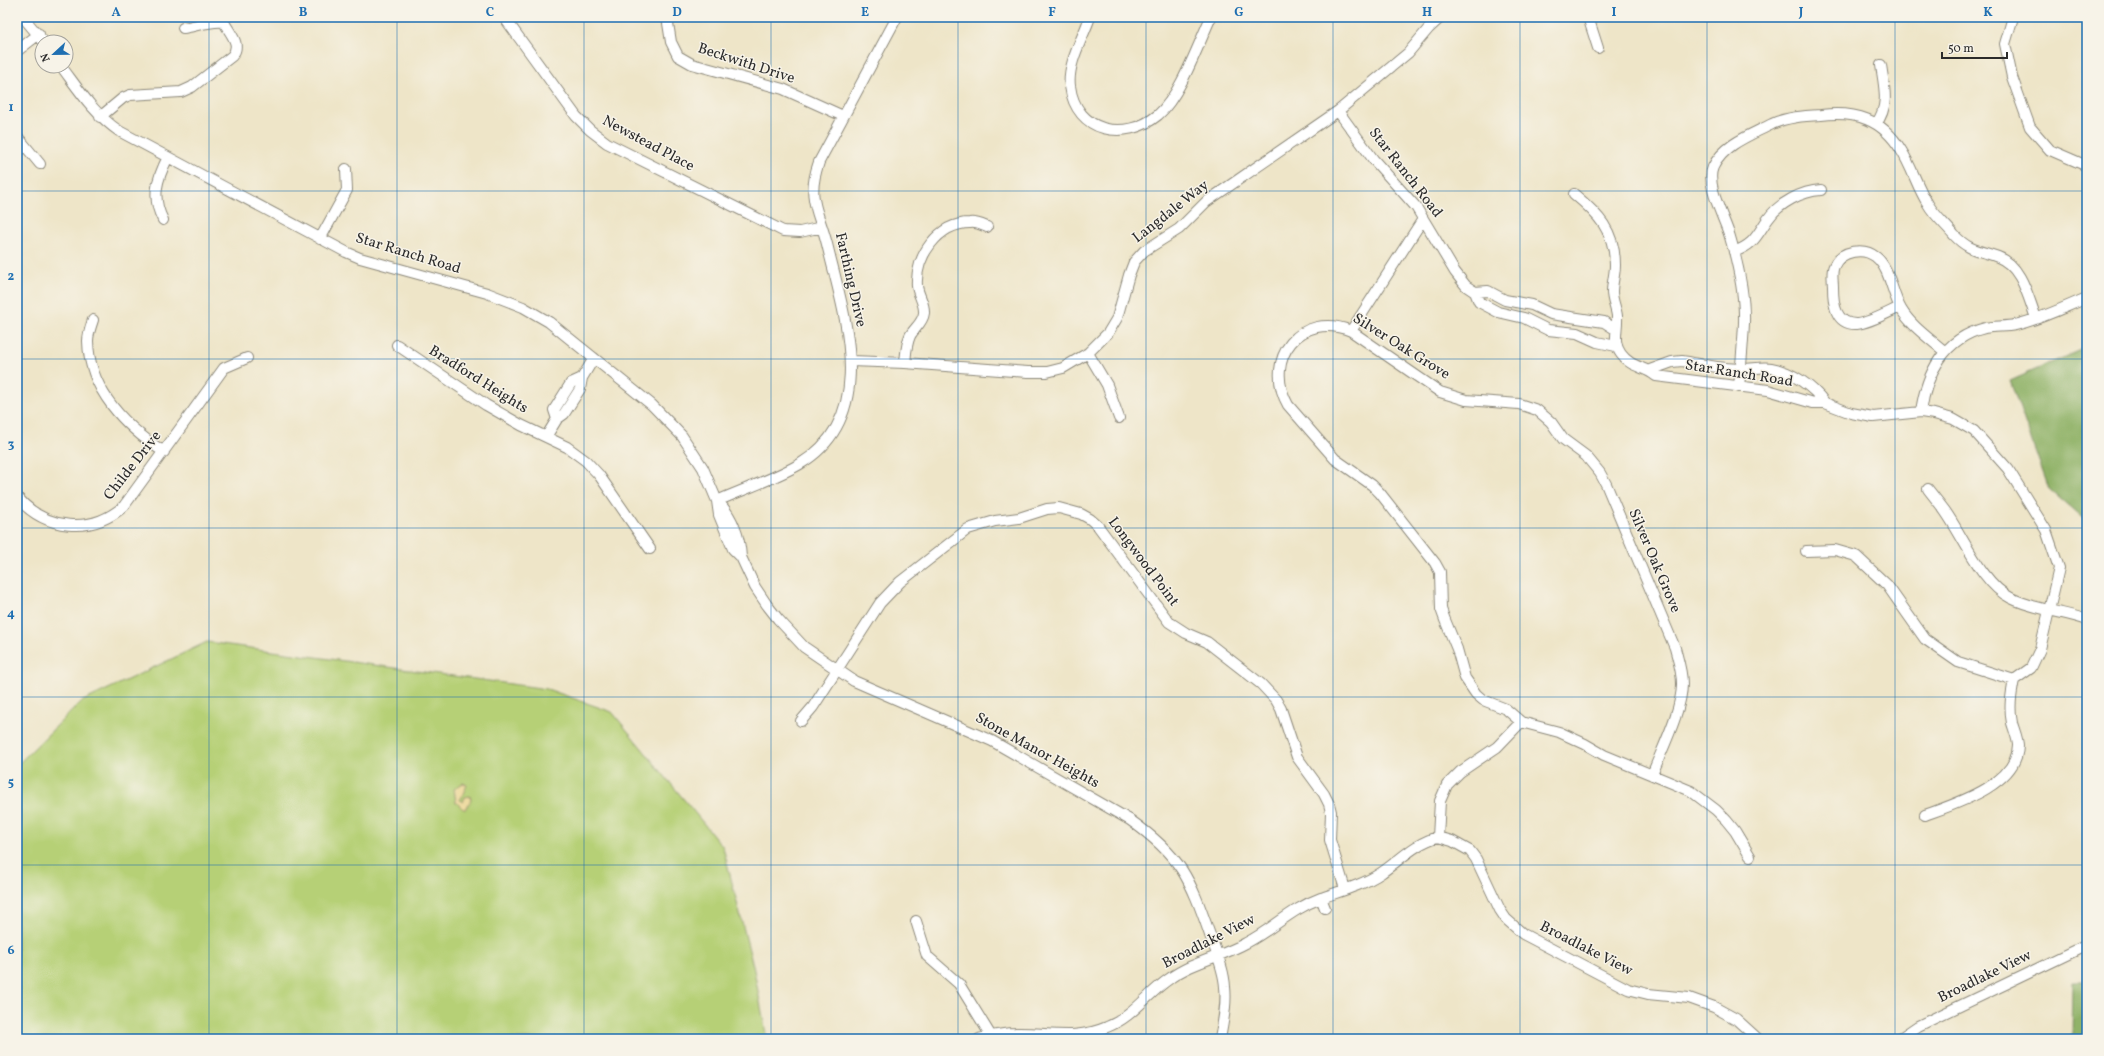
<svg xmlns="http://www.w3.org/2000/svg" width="2104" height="1056" font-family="Vollkorn,serif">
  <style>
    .green { fill: #b6d076; stroke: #707e50 }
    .forest { fill: #90b267; stroke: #5e6e49 }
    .sand { fill: #eeda9e; stroke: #8c8264 }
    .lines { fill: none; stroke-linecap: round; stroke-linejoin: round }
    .minor-casing { stroke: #8c887a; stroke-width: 12 }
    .minor { stroke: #fff; stroke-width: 10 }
    .grid { fill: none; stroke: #1f6fb2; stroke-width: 1; stroke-opacity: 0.55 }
    .labels { text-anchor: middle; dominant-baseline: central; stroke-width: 3; stroke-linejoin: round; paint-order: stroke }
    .street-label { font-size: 15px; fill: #2b2b2b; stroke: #f7f3e8 }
    .neatline { fill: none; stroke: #1f6fb2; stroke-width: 1.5 }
    .grid-label { font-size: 13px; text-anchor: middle; font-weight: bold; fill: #1f6fb2 }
  </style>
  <rect width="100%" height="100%" fill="#f7f3e8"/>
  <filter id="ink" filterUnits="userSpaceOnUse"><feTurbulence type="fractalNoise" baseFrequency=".025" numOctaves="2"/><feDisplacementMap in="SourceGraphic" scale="8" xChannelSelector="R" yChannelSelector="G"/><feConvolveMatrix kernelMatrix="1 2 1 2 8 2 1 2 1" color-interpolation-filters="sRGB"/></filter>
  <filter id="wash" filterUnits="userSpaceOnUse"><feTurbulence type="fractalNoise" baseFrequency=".012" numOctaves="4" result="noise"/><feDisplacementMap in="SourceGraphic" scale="16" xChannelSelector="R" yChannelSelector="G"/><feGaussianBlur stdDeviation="0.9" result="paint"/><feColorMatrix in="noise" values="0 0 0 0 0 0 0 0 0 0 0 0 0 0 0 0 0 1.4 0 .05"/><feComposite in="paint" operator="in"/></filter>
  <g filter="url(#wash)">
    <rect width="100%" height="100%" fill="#eee5c8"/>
    <path class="green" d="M 207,642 L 547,689 L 612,712 L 723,847 L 754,970 L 767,1039 L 17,1039 L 17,765 L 81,702 Z"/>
    <path class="forest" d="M 2087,347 L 2087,522 L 2049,489 L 2010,381 Z
      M 2073,982 L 2087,982 L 2087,1039 L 2072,1039 Z"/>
    <path class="sand" d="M 463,783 L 467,785 L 460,800 L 463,802 L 465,797 L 470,796 L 471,800 L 466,809 L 463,809 L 456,802 L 454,789 Z"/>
  </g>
  <g filter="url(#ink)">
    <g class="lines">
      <g class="minor-casing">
        <path id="minor" d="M 23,17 L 44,42
          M 504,17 L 576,116 L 590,130 L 607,143 L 783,231 L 800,232 L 822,227
          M 667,17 L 671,42 L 678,56 L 692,64 L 783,89 L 843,116
          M 1090,17 C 1083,38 1067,64 1070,86 C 1076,133 1125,142 1158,115 C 1180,96 1198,45 1211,17
          M 1588,17 L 1598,48
          M 2013,17 L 2005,44 L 2012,77 L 2030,127 L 2050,150 L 2087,166
          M 17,51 L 39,34
          M 61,66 C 79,90 94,114 119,131 L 346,252 L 360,258 L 487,293 L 523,307 L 549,322 L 652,405 L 682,436 L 703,468 L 717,501 L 719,515 L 733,549 L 741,557 L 755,587 L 767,605 L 778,619 L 804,647 L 854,681 L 992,741 L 1130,820 C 1181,856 1190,878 1210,935 C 1216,952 1224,969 1225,987 C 1227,1004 1223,1022 1220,1039
          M 1338,111 L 1373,159 L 1416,207 L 1455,272 L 1466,286 L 1475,292 L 1479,302 L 1498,312 L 1524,318 L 1548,330 L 1577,333 L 1597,342 L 1616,346
          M 100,117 L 123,98 L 130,95 L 181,92 L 192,87 L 232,56 C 242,44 230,34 224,22 C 213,20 195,26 183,28
          M 1876,124 C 1890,105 1884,87 1881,65
          M 17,136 L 40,164
          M 1574,194 C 1598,214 1615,231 1615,265 C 1615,274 1612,283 1612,292 C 1612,300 1616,308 1617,316 C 1618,330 1612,342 1621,354 C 1631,368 1645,366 1656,376 L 1768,390 L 1813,403 L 1825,403 L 1851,413 L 1873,417 L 1921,412 L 1934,414 L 1953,419 L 1974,431 L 2008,469 L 2046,530 L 2059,568 L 2040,649 L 2031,668 L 2014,680 L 1958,662 L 1925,639 L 1887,585 L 1856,556 L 1835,550 L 1806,551
          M 163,220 C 151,197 157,179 168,157
          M 320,239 L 347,190 L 346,169
          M 1734,252 C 1755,244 1756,236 1768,219 C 1779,203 1802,191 1821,190
          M 1475,292 L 1488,291 L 1505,300 L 1532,305 L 1551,314 L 1604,322 L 1615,329
          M 1900,307 C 1889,312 1869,323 1857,324 C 1835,325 1833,303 1833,287 C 1833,280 1831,272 1834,266 C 1841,250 1864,247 1876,257 C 1890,268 1892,294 1901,309 C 1911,326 1929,338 1944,351
          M 93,320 C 91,326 88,334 88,341 C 89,390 126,427 164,452
          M 1351,331 L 1423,219
          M 397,345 L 486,405 L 521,425 L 567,447 L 586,461 L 599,475 L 650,549
          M 1088,353 L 1107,385 L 1119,418
          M 851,361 L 905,363 L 1028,372 L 1047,372 L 1063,368 L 1088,353 L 1108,333 L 1117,318 L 1129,275 L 1134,262 L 1144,251 L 1179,229 L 1206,202 L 1338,111 L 1408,53 L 1429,28 L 1441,17
          M 905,363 C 906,354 906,345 910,336 C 914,328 923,323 924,313 C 925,304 918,295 917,286 C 915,257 938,223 970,223 C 975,222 982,225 987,227
          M 1650,370 L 1672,362 L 1682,361 C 1701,364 1721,369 1740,369 C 1750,370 1761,366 1771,368 C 1793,372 1813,387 1825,403
          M 1739,387 C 1741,366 1743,344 1744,323 C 1745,295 1738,264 1730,237 C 1725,219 1705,185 1713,167 C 1724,144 1751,135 1772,124 C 1787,117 1804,116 1821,115 C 1856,111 1882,119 1901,150 C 1912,167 1917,187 1928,204 C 1934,215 1946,225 1954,235 C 1969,251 1979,250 1998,257 C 2022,266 2028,297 2036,318
          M 1921,412 C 1926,374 1944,338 1985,328 C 1994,326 2005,327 2015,325 C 2039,320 2064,307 2087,298
          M 557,419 L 554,410 L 571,383 L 582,378
          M 546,437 L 557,419 L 564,414 L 580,389 L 582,378 L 594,358
          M 1928,489 C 1934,497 1940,504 1945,511 C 1963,536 1982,584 2011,598 C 2035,610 2062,611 2087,620
          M 17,497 C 45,530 91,535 124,506 L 224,368 L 247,358
          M 717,501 C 744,489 774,479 800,464 C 880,416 844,315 827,244 C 818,209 806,199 819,162 L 897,17
          M 717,501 C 732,515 740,537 741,557
          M 801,721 L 813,707 L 880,603 L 900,582 L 968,529 L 995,521 L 1019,518 L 1047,509 L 1059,508 L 1081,514 L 1090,519 L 1098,526 L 1169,622 L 1186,633 L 1207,642 L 1261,684 L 1276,700 L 1281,709 L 1297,757 L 1324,794 L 1329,804 L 1331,812 L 1330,840 L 1345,889
          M 1652,775 C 1662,749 1682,710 1682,684 C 1682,671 1678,660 1675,648 L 1606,484 L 1600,473 L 1586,456 L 1563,439 L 1551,422 L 1537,410 L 1519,404 L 1466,400 L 1440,392 L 1351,331 C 1301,310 1262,359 1288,405 L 1335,459 L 1372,485 L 1380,493 L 1435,563 L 1440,572 L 1441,609 L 1445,620 L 1457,649 L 1465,678 L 1476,694 L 1483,700 L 1506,709 L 1521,722 L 1559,732 L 1585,744 L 1604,755 L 1691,791 L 1716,810 L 1726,820 L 1735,831 L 1750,856
          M 1925,815 C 1955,804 2017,785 2018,746 C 2018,739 2014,730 2012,723 C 2009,708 2011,695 2014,680
          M 1438,837 L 1452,841 L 1470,851 L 1476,859 L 1500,910 L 1506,919 L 1523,934 L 1628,989 L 1648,994 L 1689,998 L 1714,1007 L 1736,1019 L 1758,1039
          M 1321,898 C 1341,891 1363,885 1381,873 C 1400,860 1415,843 1438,837 L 1440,801 L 1447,785 L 1460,772 L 1497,747 L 1521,722
          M 916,921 L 927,956 L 959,984 L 991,1036
          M 979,1039 C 991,1036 1002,1033 1015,1033 C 1048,1032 1075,1041 1107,1027 C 1133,1017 1147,994 1169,979 C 1192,962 1221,957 1246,943 C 1273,929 1291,909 1321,898 L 1325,908
          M 1899,1039 L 1918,1026 L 2087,945"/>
      </g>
      <use href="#minor" class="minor"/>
    </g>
  </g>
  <path class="grid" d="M 209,17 L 209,1039M 397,17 L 397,1039M 584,17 L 584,1039M 771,17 L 771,1039M 958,17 L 958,1039M 1146,17 L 1146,1039M 1333,17 L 1333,1039M 1520,17 L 1520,1039M 1707,17 L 1707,1039M 1895,17 L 1895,1039M 17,191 L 2087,191M 17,359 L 2087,359M 17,528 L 2087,528M 17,697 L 2087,697M 17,865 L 2087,865"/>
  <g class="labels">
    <g class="street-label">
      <text transform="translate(746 64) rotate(18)">Beckwith Drive</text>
      <text transform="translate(648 144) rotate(28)">Newstead Place</text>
      <text transform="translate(1405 173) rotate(52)">Star Ranch Road</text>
      <text transform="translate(1171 212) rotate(-38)">Langdale Way</text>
      <text transform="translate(408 254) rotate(17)">Star Ranch Road</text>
      <text transform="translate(850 280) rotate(77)">Farthing Drive</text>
      <text transform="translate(1401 347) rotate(32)">Silver Oak Grove</text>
      <text transform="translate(1739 374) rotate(9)">Star Ranch Road</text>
      <text transform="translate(478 380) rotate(32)">Bradford Heights</text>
      <text transform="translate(133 466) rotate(-52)">Childe Drive</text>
      <text transform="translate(1654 561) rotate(67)">Silver Oak Grove</text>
      <text transform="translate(1143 562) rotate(53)">Longwood Point</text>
      <text transform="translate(1037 751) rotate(29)">Stone Manor Heights</text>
      <text transform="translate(1209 942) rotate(-27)">Broadlake View</text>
      <text transform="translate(1586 949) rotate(27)">Broadlake View</text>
      <text transform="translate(1985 977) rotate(-26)">Broadlake View</text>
    </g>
  </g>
  <rect width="2104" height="1056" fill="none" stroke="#f7f3e8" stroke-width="44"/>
  <g transform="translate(54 54) rotate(248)"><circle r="19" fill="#f7f3e8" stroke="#a5a39c"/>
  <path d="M0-3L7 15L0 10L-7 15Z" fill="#1f6fb2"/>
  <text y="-6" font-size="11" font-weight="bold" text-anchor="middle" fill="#2b2b2b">N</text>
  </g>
  <path d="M1942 52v6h65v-6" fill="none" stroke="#2b2b2b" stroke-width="2"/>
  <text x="1948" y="52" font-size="12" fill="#2b2b2b" stroke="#f7f3e8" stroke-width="3" paint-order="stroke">50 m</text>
  <rect x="22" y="22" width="2060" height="1012" class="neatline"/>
  <g class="grid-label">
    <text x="116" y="16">A</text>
    <text x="303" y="16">B</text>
    <text x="490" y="16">C</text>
    <text x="677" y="16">D</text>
    <text x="865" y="16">E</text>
    <text x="1052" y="16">F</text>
    <text x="1239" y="16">G</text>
    <text x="1427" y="16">H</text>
    <text x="1614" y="16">I</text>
    <text x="1801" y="16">J</text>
    <text x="1988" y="16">K</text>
    <text x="11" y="111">1</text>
    <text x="11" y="280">2</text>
    <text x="11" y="448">3</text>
    <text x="11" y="617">4</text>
    <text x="11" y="786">5</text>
    <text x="11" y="954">6</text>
  </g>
</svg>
